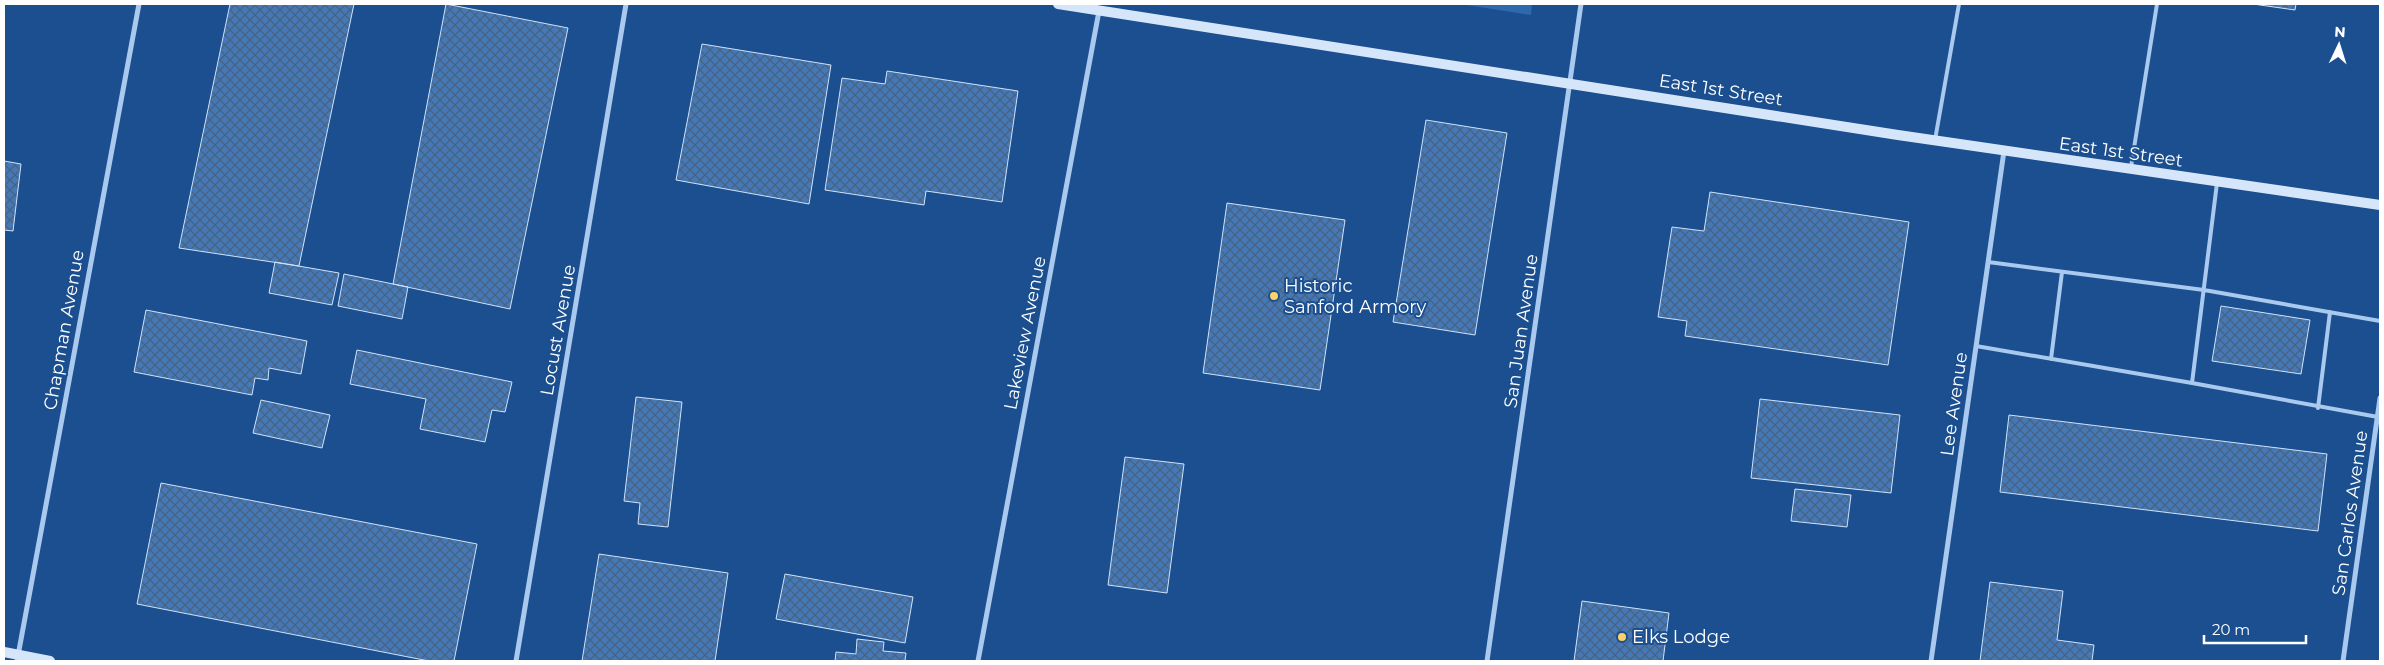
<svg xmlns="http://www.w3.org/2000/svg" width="2384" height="665" font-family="Montserrat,sans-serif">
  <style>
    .park { fill: #2e69ad }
    .building { fill: url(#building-cross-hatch); stroke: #cfe3fa }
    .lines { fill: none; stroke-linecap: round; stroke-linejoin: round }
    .lane { stroke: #a9c9ee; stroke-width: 4 }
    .street { stroke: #a9c9ee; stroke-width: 5 }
    .secondary { stroke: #d6e6fa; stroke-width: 10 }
    .poi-dot { fill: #ffd166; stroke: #1b4f8f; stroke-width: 2 }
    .labels { text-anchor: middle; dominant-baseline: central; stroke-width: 4; stroke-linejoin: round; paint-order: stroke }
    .street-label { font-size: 18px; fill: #fff; stroke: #1b4f8f }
    .poi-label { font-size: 18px; fill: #fff; stroke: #1b4f8f; text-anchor: start }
  </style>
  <defs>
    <pattern id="building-cross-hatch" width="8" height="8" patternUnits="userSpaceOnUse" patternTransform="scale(1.25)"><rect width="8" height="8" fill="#4478b7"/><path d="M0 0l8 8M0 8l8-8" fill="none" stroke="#486282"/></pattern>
  </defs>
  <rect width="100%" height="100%" fill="#1b4f8f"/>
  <path class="park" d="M 1460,4 L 1532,4 L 1531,15 Z"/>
  <path class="building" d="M 230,4 L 354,4 L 299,266 L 179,248 Z
    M 446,4 L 568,28 L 510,309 L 393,284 Z
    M 2253,4 L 2296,4 L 2295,10 Z
    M 702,44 L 831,65 L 809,204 L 676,180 Z
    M 887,71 L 1018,91 L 1002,202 L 926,191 L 924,205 L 825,190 L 842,78 L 885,84 Z
    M 1426,120 L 1507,133 L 1475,335 L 1393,322 Z
    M 4,161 L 21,164 L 13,231 L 4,230 Z
    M 1710,192 L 1909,222 L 1888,365 L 1685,336 L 1687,321 L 1658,317 L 1672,227 L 1704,231 Z
    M 1227,203 L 1345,220 L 1320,390 L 1203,373 Z
    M 275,262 L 339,273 L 332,305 L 269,293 Z
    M 344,274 L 408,287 L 402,319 L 338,306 Z
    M 2221,306 L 2310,320 L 2301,374 L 2212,361 Z
    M 146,310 L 307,341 L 301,374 L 269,368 L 268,380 L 255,378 L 252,395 L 134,372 Z
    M 357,350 L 512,382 L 505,412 L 492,410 L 485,442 L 420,429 L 426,399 L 350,384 Z
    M 636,397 L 682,402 L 668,527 L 638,524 L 640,503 L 624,501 Z
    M 1760,399 L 1900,415 L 1891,493 L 1751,478 Z
    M 261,400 L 330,415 L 322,448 L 253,433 Z
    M 2009,415 L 2327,454 L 2318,531 L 2000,492 Z
    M 1125,457 L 1184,464 L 1167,593 L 1108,585 Z
    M 161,483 L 477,544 L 454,661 L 429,661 L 137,604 Z
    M 1795,489 L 1851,495 L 1847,527 L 1791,521 Z
    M 599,554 L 728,573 L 715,661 L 582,661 Z
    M 785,574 L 913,597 L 905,643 L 776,619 Z
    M 1990,582 L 2063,591 L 2057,640 L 2094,645 L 2092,661 L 1980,661 Z
    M 1582,601 L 1669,613 L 1663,661 L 1574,661 Z
    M 857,639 L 884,642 L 883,651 L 906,653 L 905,661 L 835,661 L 836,652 L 856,654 Z"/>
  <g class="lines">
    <path class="lane" d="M 1935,140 L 1959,4
      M 2131,167 L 2157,4
      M 2217,183 L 2192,383 L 2378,417
      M 1988,262 L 2204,290 L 2380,321
      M 1976,346 L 2192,383
      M 2051,359 L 2062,272
      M 2318,408 L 2330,312"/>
    <path class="street" d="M 17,661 L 139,4
      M 516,661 L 626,4
      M 978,661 L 1099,11
      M 1487,661 L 1581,4
      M 1931,661 L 2004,151
      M 2343,661 L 2380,398"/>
    <path class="secondary" d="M 1058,4 L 1898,135 L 2380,205
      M 4,652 L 50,661"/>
  </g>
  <g class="poi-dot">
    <circle cx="1274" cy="296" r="5"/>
    <circle cx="1622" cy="637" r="5"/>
  </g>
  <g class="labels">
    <g class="street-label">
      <text transform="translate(1721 90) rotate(9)">East 1st Street</text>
      <text transform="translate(2121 152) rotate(8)">East 1st Street</text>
      <text transform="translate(64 330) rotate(-80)">Chapman Avenue</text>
      <text transform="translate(558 330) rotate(-80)">Locust Avenue</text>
      <text transform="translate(1521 331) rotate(-82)">San Juan Avenue</text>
      <text transform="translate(1025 333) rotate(-79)">Lakeview Avenue</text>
      <text transform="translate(1954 404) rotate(-82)">Lee Avenue</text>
      <text transform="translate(2350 513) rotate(-82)">San Carlos Avenue</text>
    </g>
    <g class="poi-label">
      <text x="1284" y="286">Historic<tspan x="1284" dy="21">Sanford Armory</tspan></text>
      <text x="1632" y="637">Elks Lodge</text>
    </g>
  </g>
  <rect width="2384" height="665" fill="none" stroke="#ffffff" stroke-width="10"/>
  <g transform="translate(2339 45) rotate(4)" stroke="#1b4f8f" stroke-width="4" paint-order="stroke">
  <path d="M0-4L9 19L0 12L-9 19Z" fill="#ffffff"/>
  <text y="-8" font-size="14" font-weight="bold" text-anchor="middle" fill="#ffffff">N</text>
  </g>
  <path d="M2204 635v8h102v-8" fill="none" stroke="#ffffff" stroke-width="2.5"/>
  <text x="2212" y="635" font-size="15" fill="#ffffff" stroke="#1b4f8f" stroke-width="4" paint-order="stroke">20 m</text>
</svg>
